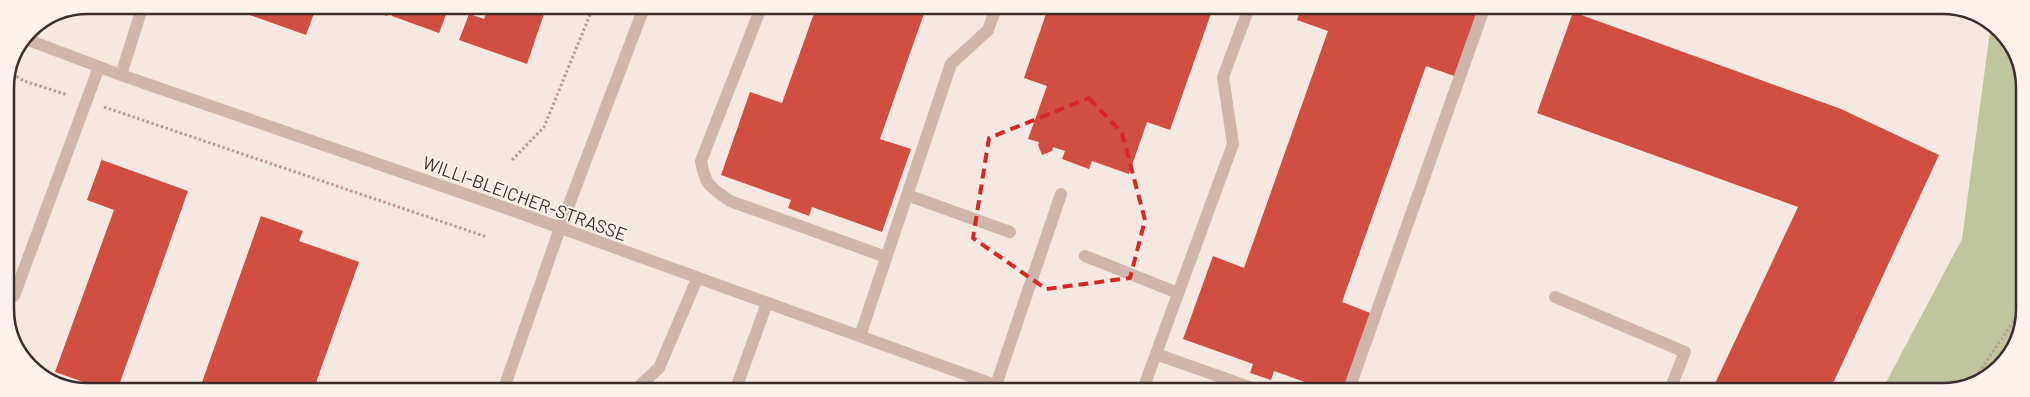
<svg xmlns="http://www.w3.org/2000/svg" width="2030" height="397" font-family="Barlow,sans-serif">
  <style>
    .green { fill: #bfc69d }
    .building { fill: #d14e42 }
    .lines { fill: none; stroke-linecap: round; stroke-linejoin: round }
    .path { stroke: #bb9e93; stroke-width: 3; stroke-dasharray: 2.5 2.5; stroke-linecap: butt }
    .minor { stroke: #cfb5aa; stroke-width: 12 }
    .marked { fill: none; stroke: #d62828; stroke-width: 4; stroke-dasharray: 10 6; stroke-linejoin: round }
    .labels { text-anchor: middle; dominant-baseline: central; stroke-width: 4; stroke-linejoin: round; paint-order: stroke }
    .street-label { font-size: 18px; fill: #3c2d2a; stroke: #fcf3ed }
    .rim { fill: none; stroke: #3c2d2a; stroke-width: 2.5 }
  </style>
  <rect width="100%" height="100%" fill="#f5e8e0"/>
  <path class="green" d="M 1991,24 L 2001,29 L 2023,71 L 2024,320 L 1997,371 L 1947,392 L 1881,392 L 1962,239 Z"/>
  <path class="building" d="M 222,5 L 317,5 L 306,35 Z
    M 360,5 L 391,5 L 387,16 Z
    M 396,5 L 443,5 L 449,7 L 439,33 L 392,16 Z
    M 489,5 L 547,5 L 527,64 L 459,40 L 469,14 L 484,19 Z
    M 817,5 L 927,5 L 880,139 L 911,149 L 882,232 L 812,207 L 809,216 L 788,208 L 791,200 L 721,175 L 750,92 L 782,103 Z
    M 1049,5 L 1214,5 L 1170,130 L 1147,122 L 1129,174 L 1092,161 L 1089,169 L 1062,159 L 1065,151 L 1053,147 L 1052,151 L 1042,155 L 1038,145 L 1039,142 L 1028,139 L 1047,86 L 1024,78 Z
    M 1302,5 L 1483,6 L 1457,77 L 1426,66 L 1342,302 L 1373,314 L 1345,392 L 1333,392 L 1274,371 L 1271,380 L 1250,373 L 1253,364 L 1183,339 L 1213,256 L 1244,268 L 1328,31 L 1297,20 Z
    M 1573,12 L 1841,109 L 1939,155 L 1829,392 L 1711,392 L 1798,207 L 1537,113 Z
    M 103,156 L 102,160 L 188,191 L 117,391 L 109,391 L 55,372 L 114,210 L 87,200 Z
    M 261,216 L 303,231 L 299,241 L 359,262 L 313,391 L 209,391 L 200,388 Z"/>
  <g class="lines">
    <path class="path" d="M 8,71 L 24,81 L 68,95
      M 104,107 L 487,237
      M 512,160 L 544,127 L 594,5
      M 1973,381 L 2024,306"/>
    <path class="minor" d="M 762,5 L 701,161 C 705,185 710,187 730,201 L 886,257
      M 23,38 L 121,75 L 497,205 L 1014,392
      M 121,75 L 143,5
      M 907,195 L 1010,232
      M 1085,256 L 1178,293
      M 14,296 L 99,67
      M 1555,297 L 1685,352 L 1669,392
      M 860,336 L 951,64 L 988,30 L 997,5
      M 1156,354 L 1263,392
      M 996,385 L 1061,194
      M 503,391 L 560,228 L 645,5
      M 634,391 L 659,368 L 697,279
      M 735,391 L 767,303
      M 1142,392 L 1233,144 L 1223,77 L 1250,5
      M 1348,392 L 1485,6"/>
  </g>
  <path class="marked" d="M 1089,98 L 1122,133 L 1145,220 L 1130,278 L 1046,289 L 973,238 L 989,138 Z"/>
  <g class="labels">
    <g class="street-label">
      <text transform="translate(525 198) rotate(20)">WILLI-BLEICHER-STRASSE</text>
    </g>
  </g>
  <path d="M0 0H2030V397H0ZM88 14H1942A74 74 0 0 1 2016 88V309A74 74 0 0 1 1942 383H88A74 74 0 0 1 14 309V88A74 74 0 0 1 88 14Z" fill="#fcf3ed" fill-rule="evenodd"/>
  <path class="rim" d="M88 14H1942A74 74 0 0 1 2016 88V309A74 74 0 0 1 1942 383H88A74 74 0 0 1 14 309V88A74 74 0 0 1 88 14Z"/>
</svg>
